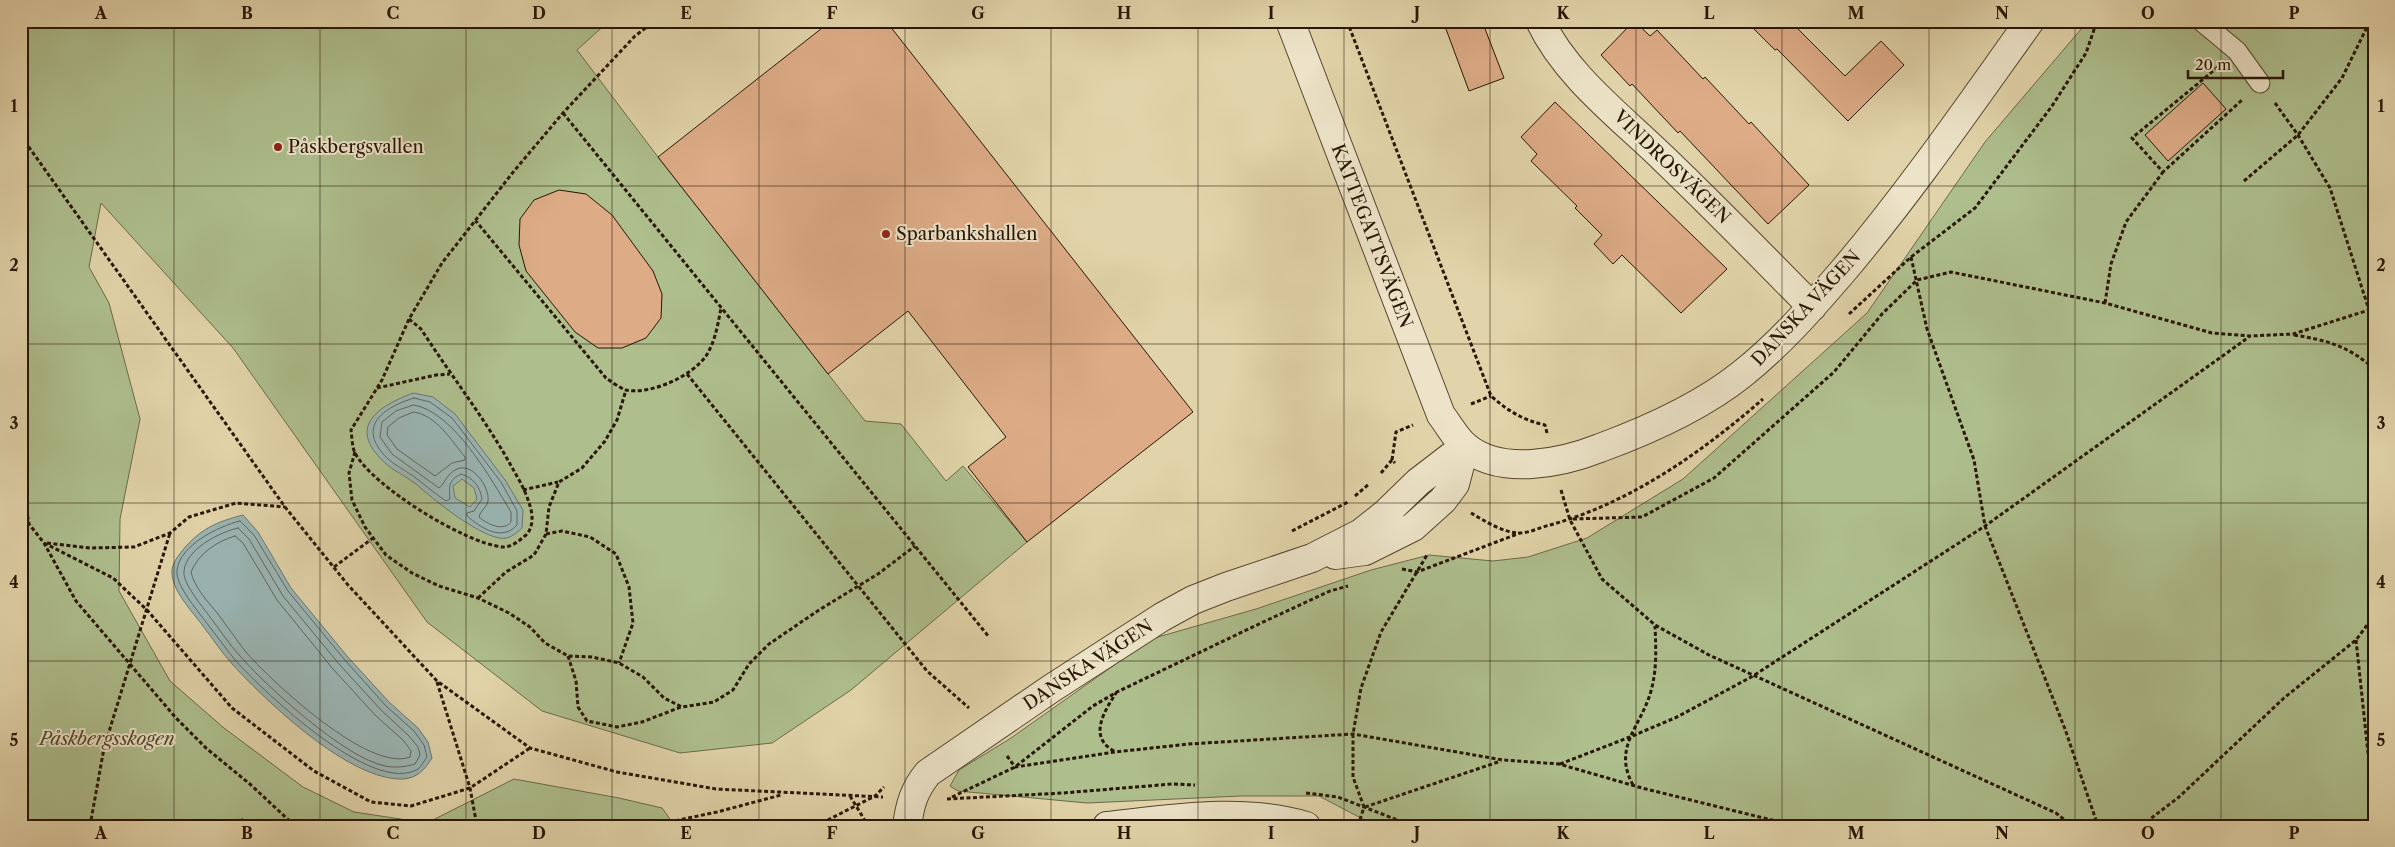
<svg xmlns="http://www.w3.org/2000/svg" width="2395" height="847" font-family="'Libre Caslon Text',serif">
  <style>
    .green { fill: #aebe8d; stroke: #6b6a48 }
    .water { fill: #9ab5b4; stroke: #6c756e; fill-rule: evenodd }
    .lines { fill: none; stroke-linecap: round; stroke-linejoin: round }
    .shore { stroke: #61655c; stroke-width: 1 }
    .building { fill: #ddac87; stroke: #281504 }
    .service-casing { stroke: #56452e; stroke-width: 21 }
    .minor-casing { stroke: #56452e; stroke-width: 30 }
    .path { stroke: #281504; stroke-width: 3; stroke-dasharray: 4 2.5; stroke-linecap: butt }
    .service { stroke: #ece3c8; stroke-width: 19 }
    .minor { stroke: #ece3c8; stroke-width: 28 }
    .grid { fill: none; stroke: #281504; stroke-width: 1; stroke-opacity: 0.55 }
    .poi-dot { fill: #8f2418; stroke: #ece3c8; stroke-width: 2 }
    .labels { text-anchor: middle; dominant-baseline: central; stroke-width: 4; stroke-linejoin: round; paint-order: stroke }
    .poi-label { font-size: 18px; fill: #281504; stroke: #ece3c8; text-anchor: start }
    .street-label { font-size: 18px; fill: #281504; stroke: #ece3c8 }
    .park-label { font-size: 18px; font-style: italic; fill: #50482d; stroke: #ece3c8 }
    .neatline { fill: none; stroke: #281504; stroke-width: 2 }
    .grid-label { font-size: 16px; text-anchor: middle; font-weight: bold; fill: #281504 }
  </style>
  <rect width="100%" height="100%" fill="#e2d4aa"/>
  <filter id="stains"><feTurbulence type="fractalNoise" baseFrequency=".004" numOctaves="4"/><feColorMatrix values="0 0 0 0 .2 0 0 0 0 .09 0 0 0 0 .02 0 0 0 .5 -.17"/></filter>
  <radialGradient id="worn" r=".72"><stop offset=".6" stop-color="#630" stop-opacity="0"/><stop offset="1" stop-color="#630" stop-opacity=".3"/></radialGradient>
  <path class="green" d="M 21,21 L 609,21 L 577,50 L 658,157 L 865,421 L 901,424 L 946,481 L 963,466 L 1027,542 L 851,690 L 772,743 L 680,753 L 542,711 L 427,622 L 233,348 L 101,203 L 89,267 L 109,303 L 140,419 L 120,519 L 119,591 L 170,681 L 224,728 L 303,787 L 354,812 L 427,823 L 514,779 L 619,798 L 662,808 L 675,826 L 21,826 Z
    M 2088,21 L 2374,21 L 2374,826 L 1376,826 L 1319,796 L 1241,796 L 1087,803 L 958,791 L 950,786 L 959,770 L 1011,738 L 1151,639 L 1256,609 L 1371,570 L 1429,555 L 1493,561 L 1528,557 L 1587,538 L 1683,479 L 1867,313 L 1985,142 Z"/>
  <path class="water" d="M 413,393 L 433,397 L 455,414 L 505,480 L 523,510 L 522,528 C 515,534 509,540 499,538 C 475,533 435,501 416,484 C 406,476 393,471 384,462 C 346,426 379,406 413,393 ZM 462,479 L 474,488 L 477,499 L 470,507 L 455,498 L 453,486 Z
    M 243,515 L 258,532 L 291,588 L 347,656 L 389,702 L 418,728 L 428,742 L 432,758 C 425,769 418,778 403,779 C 350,781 268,703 233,665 C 222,653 213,639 203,626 C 192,611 171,590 172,571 C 172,564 178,556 182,551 C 200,529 216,522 243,515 Z"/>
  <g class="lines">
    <path class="shore" d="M 414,398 L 430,402 L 452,418 L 501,482 L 517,511 L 517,525 C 502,542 481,528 467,516 L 467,513 L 474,511 L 482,499 C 480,487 474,478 461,474 C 448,481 449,486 450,499 L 446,501 C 434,493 424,484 413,476 C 405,470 394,465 387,458 C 356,427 382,408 414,398 Z
      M 414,405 C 454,412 491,479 511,512 L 511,522 C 503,532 487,524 479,517 C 480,511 487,507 488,501 C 490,487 472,462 457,469 C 446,474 445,484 439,488 L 392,454 L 380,437 L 382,422 L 396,411 Z
      M 414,412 C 437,416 451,440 465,457 L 465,460 L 452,463 L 435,476 L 397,449 L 387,435 L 388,427 L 399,418 Z
      M 240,521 L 254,535 L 288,591 L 344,659 L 386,706 L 414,731 L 424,745 L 427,757 C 424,761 421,767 418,769 C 373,796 265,693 236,661 C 226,649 216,635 206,622 C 198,611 175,585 177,570 C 180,545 219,526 240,521 Z
      M 238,528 L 249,539 L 283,596 L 339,664 L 381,710 L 409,736 L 418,747 L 420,755 L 415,764 C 405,767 396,768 385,766 C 345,758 267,687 240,656 C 229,644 220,630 210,617 C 203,607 182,583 184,571 C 186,549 220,532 238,528 Z
      M 235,536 L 243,543 L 277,600 L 333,669 L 376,716 L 404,741 L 411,751 L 410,757 C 369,773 271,681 245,651 C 236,639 227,626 218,614 C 209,603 194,587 191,572 C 198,554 217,541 235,536 Z"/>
  </g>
  <path class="building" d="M 831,21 L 886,21 L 1193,412 L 1027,542 L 968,467 L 1006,437 L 908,311 L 828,374 L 658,157 Z
    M 1443,21 L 1482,21 L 1504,78 L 1469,91 Z
    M 1634,21 L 1650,36 L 1657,30 L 1703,79 L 1705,77 L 1749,124 L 1751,122 L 1809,185 L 1768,224 L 1680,131 L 1678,133 L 1632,84 L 1630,86 L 1601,55 Z
    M 1746,21 L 1805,21 L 1797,28 L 1845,76 L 1881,41 L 1904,65 L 1848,121 L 1777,49 L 1775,50 Z
    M 2203,83 L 2226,109 L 2168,161 L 2145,135 Z
    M 1555,102 L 1727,269 L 1681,313 L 1622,255 L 1613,264 L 1594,244 L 1602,235 L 1575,208 L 1577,206 L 1531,161 L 1537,154 L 1521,137 Z
    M 559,190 L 586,194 L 612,215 L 653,271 L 662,294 L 661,318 L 646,338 L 622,348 L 598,348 L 575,332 L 526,271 L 519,245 L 520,219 L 534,200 Z"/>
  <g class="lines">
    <g class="service-casing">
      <path id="service" d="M 2201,21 L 2237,51 L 2260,83"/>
    </g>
    <g class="minor-casing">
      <path id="minor" d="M 1290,21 L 1441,415 C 1449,425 1456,439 1466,447 C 1501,476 1562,463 1600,448 C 1649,430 1701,407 1742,374 C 1780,344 1812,307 1843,271 C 1910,192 1969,106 2030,21
        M 1540,21 C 1566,76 1621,117 1664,159 C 1714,207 1763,257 1812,307
        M 1335,555 L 1365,551 L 1413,527 L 1443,500 L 1455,484 L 1465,446
        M 907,826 C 910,804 914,790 928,773 L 1052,688 L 1162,617 L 1193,600 L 1226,587 L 1312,558 L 1361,533 L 1385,514 L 1418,482 L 1465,446
        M 1107,826 C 1171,819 1243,807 1306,826"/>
    </g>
    <path class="path" d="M 1347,21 L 1491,396 C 1508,411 1523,420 1545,425 L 1547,433
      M 2218,67 L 2132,138 L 2163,172 L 2242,100
      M 2275,103 L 2298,135 L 2330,188 L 2369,310 L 2374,309
      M 563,113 L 989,637
      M 21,136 L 285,507 L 348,585 L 437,681 L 530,748 L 617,772 L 716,789 L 883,797
      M 2244,181 L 2298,135 L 2342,78 L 2370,21
      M 475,220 L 606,378 C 612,382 620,388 626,390 C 651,395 692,376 706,356 C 715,342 718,324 721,308
      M 1911,257 L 1927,329 L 1974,460 L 1985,526 L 2065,729 L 2098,826
      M 2105,303 L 2111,264 L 2126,222 L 2163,172
      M 1849,314 L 1911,257 L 1975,208 L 2052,106 L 2086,53 L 2097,21
      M 409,319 L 421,329 C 450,374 483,416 509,462 C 516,475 525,489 529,503 C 533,513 534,527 526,535 C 519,541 512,547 503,547 C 466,544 372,486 355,453 C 352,447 352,437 351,430 L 382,380 L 409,319 L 442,263 L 514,171 L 563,113 L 635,36 L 655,21
      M 2294,335 C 2326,340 2349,346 2374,369
      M 687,374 L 927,671 L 969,708
      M 377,388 L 436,375 L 450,374
      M 1471,404 L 1491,396
      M 355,452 L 349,473 L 352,500 L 365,527 L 386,555 L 412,573 L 439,586 L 478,598 L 509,613 L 530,627 L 545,643 L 568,656 L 592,657 L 619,663 L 643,677 L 664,698 L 682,707 L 714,702 L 733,690 L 749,664 L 769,644 L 819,610 L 878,574 L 915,546
      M 1392,460 L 1396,432 L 1413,425
      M 1381,473 L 1392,460 L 1395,463
      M 21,477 L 29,524 L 44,543 L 76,601 L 176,718 L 206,748 L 251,785 L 295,826
      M 523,490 L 558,482
      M 1561,490 L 1570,520 L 1602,579 L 1655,625 L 1709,655 L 2056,813 L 2072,826
      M 1355,496 L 1369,484
      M 1471,513 C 1485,521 1503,533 1520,533 C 1529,533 1541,527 1550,525 C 1630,503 1701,453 1763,399
      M 1573,519 L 1642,517 L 1714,478 L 1834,372 L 1882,314 L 1917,280 L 1951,272 L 2105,303 L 2212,333 L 2250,336 L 2293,334 L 2369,310 L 2374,324
      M 21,521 L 29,524
      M 1292,531 L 1348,502
      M 546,534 L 562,531 L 590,537 L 616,554 L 629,587 L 633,623 L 619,663
      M 44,543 L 113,578 L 147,610 L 232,708 L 314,771 L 371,802 L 411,806 L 470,788 L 530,748
      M 47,543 L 90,548 L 134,547 L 170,533 L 189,517 L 236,503 L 285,507
      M 334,567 L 373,538
      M 1402,569 L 1417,572 L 1520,533
      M 478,598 L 506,572 L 534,555 L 546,534 L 549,507 L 559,482 L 582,468 L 605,441 L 617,420 L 626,390
      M 2356,640 L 2374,809
      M 568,656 L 576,681 L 578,707 L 587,721 L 617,727 L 642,722 L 681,707
      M 437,682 L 470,788 L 477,826
      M 1114,751 C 1088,737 1104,712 1116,693
      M 1007,756 L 1015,767 L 1115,752 L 1189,744 L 1353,734 L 1503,760 L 1559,764 L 1642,788 L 1796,826
      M 1560,764 L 1630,737 L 1677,717 L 1753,676 L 1985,526 L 2249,337
      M 1633,785 C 1612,747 1641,727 1651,691 C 1657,669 1656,649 1655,626
      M 1306,793 L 1338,797 L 1413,826
      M 850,796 L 864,819 L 865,826
      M 952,797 L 1015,767 L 1093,706 L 1117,692 L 1261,623 L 1330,591 L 1348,586
      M 947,799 L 1063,793 L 1172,784 L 1195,785
      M 1365,807 L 1501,761
      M 90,826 L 104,748 L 170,533
      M 183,826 L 242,820 L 272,826
      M 650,826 L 717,812 L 781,795
      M 816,826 L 875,796 L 884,787
      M 1358,826 L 1364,807 L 1353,777 L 1353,734 L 1361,688 L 1381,632 L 1427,555
      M 2141,826 L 2179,797 L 2284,698 L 2356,640 L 2374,616"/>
    <use href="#service" class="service"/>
    <use href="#minor" class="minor"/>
  </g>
  <path class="grid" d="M 174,21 L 174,826M 320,21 L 320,826M 466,21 L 466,826M 612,21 L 612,826M 759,21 L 759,826M 905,21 L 905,826M 1051,21 L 1051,826M 1198,21 L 1198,826M 1344,21 L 1344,826M 1490,21 L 1490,826M 1636,21 L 1636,826M 1782,21 L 1782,826M 1929,21 L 1929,826M 2075,21 L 2075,826M 2221,21 L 2221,826M 21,186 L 2374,186M 21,344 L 2374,344M 21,503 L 2374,503M 21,661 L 2374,661"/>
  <g class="poi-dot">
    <circle cx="278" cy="147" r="5"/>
    <circle cx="886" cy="234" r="5"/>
  </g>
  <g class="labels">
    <g class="poi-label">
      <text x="288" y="147">Påskbergsvallen</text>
      <text x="896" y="234">Sparbankshallen</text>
    </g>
    <g class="street-label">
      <text transform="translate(1672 167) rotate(44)">VINDROSVÄGEN</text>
      <text transform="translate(1372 236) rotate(69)">KATTEGATTSVÄGEN</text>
      <text transform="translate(1806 308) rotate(-47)">DANSKA VÄGEN</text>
      <text transform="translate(1088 665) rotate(-33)">DANSKA VÄGEN</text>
    </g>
    <g class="park-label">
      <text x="107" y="739">Påskbergsskogen</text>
    </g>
  </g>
  <rect width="2395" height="847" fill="none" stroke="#e2d4aa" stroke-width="55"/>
  <path d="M2188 70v8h95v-8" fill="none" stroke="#281504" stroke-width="2.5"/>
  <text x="2195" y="70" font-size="15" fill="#281504" stroke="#ece3c8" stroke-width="4" paint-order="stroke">20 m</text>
  <rect x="28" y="28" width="2340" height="792" class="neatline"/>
  <g class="grid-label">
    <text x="101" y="19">A</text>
    <text x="247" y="19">B</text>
    <text x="393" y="19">C</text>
    <text x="539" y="19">D</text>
    <text x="686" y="19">E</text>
    <text x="832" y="19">F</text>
    <text x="978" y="19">G</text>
    <text x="1124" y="19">H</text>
    <text x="1271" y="19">I</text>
    <text x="1417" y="19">J</text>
    <text x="1563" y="19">K</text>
    <text x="1709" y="19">L</text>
    <text x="1856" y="19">M</text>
    <text x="2002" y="19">N</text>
    <text x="2148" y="19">O</text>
    <text x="2294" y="19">P</text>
    <text x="14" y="112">1</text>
    <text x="2381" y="112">1</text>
    <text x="14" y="271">2</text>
    <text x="2381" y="271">2</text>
    <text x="14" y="429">3</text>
    <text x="2381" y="429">3</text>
    <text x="14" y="588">4</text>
    <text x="2381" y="588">4</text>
    <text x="14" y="746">5</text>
    <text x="2381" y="746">5</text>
    <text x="101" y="839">A</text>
    <text x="247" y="839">B</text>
    <text x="393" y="839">C</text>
    <text x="539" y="839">D</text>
    <text x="686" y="839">E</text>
    <text x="832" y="839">F</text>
    <text x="978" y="839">G</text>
    <text x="1124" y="839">H</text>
    <text x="1271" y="839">I</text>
    <text x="1417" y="839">J</text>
    <text x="1563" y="839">K</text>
    <text x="1709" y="839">L</text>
    <text x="1856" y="839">M</text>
    <text x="2002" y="839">N</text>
    <text x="2148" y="839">O</text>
    <text x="2294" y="839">P</text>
  </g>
  <rect width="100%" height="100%" filter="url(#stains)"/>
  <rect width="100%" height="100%" fill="url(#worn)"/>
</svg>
